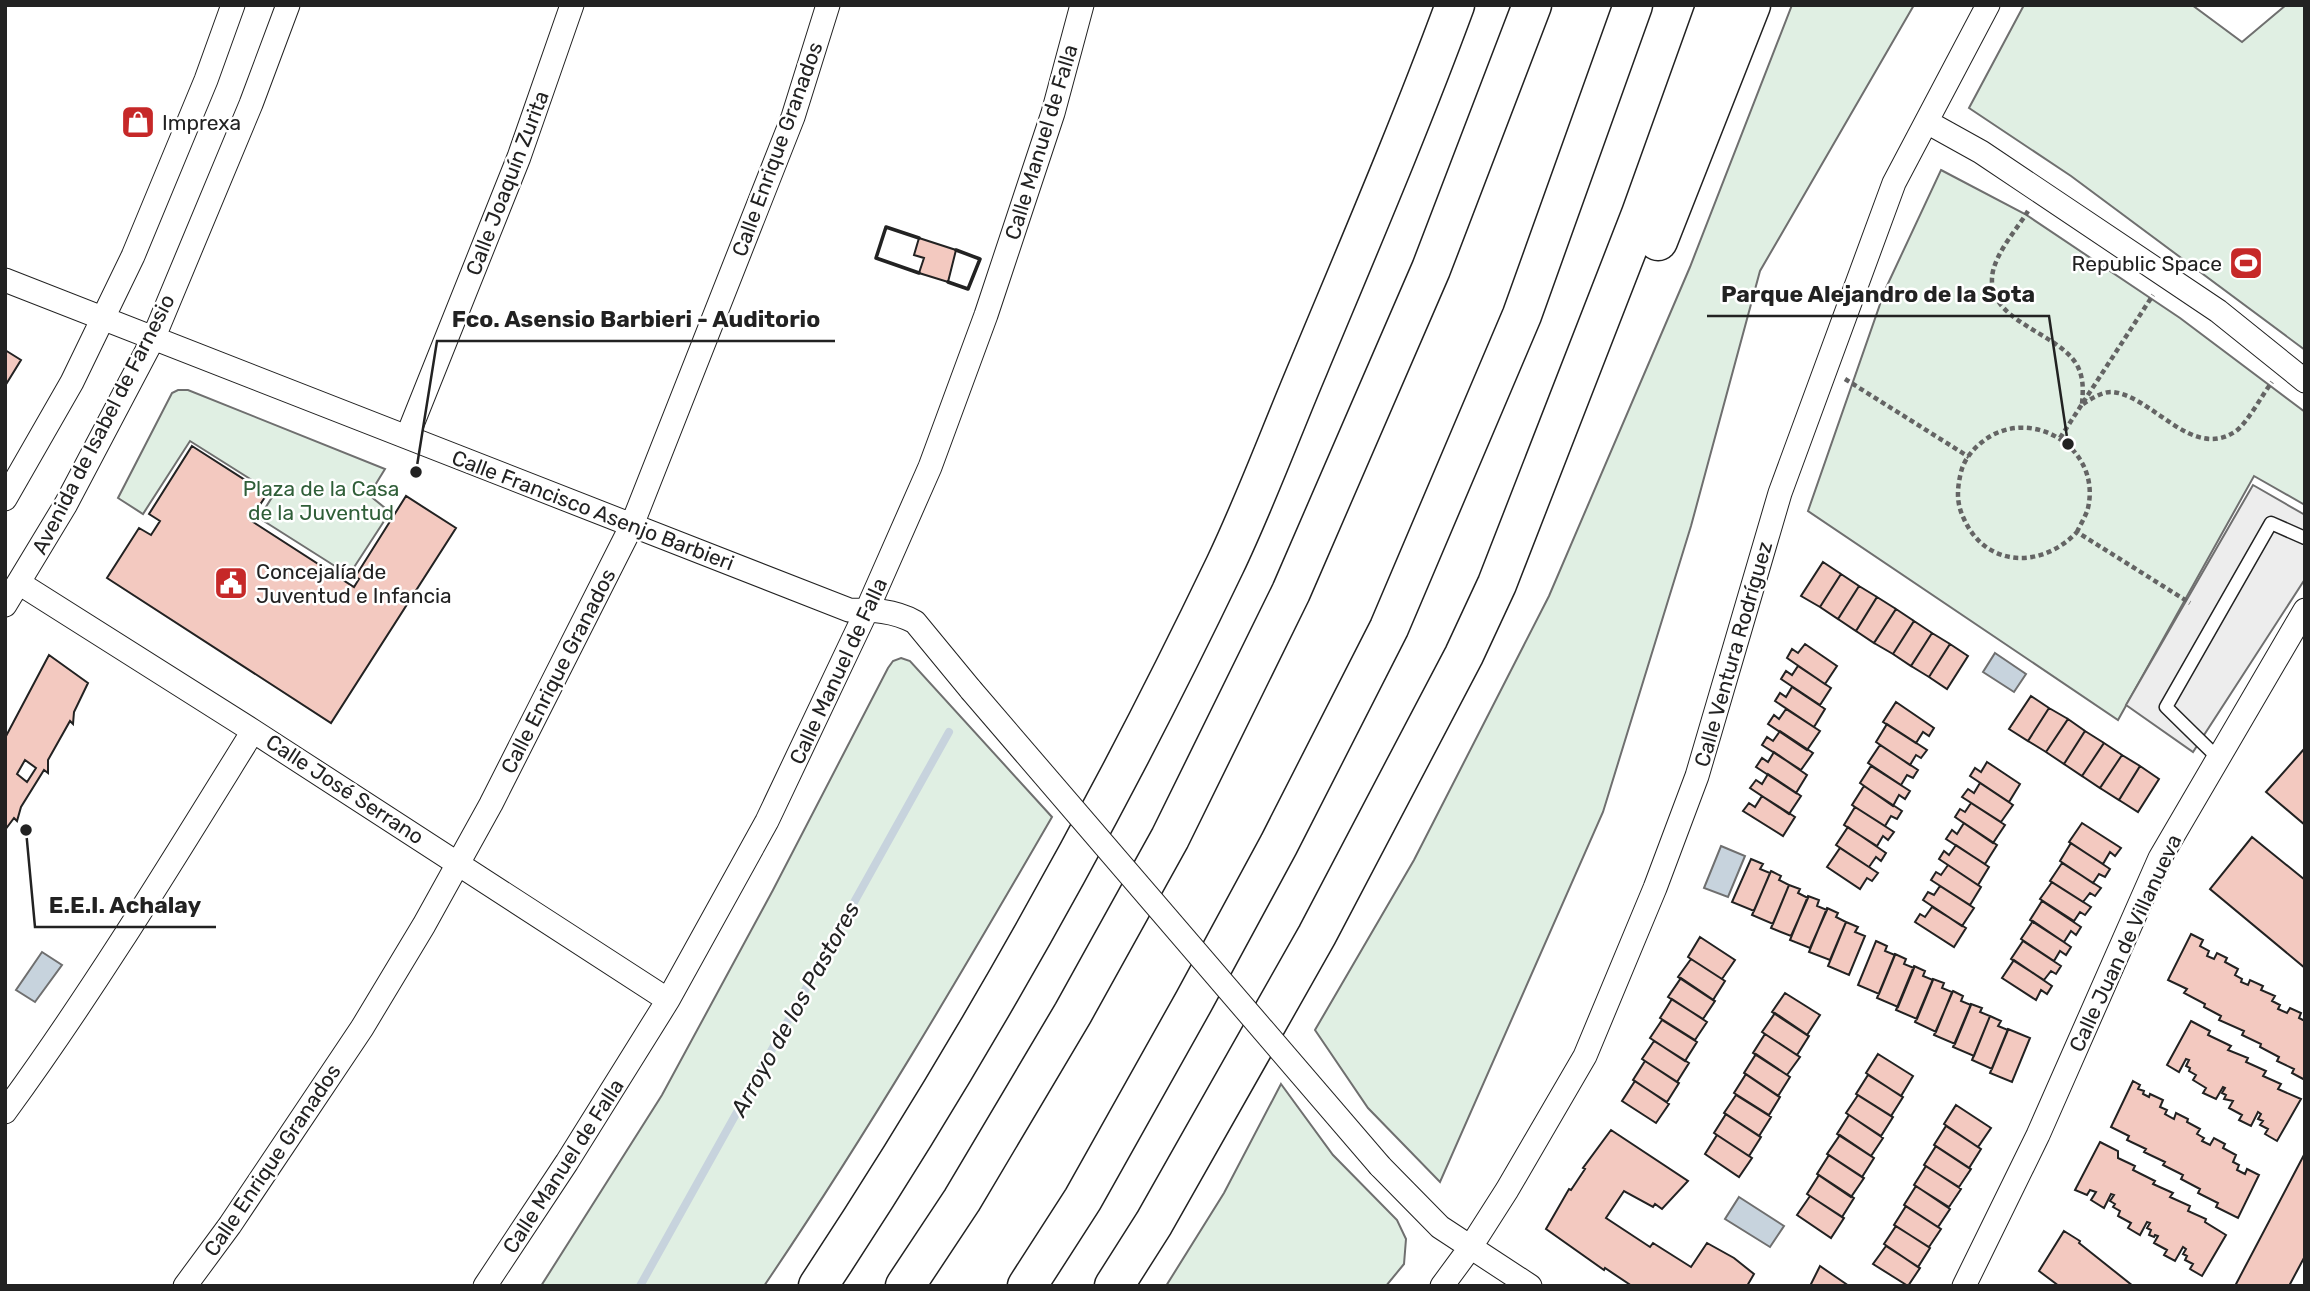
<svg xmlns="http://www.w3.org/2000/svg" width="2310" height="1291" font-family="Rubik,sans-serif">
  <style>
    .green { fill: #e0efe3; stroke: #6f6f6f; stroke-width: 2 }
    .parking { fill: #ededed; stroke: #6f6f6f; stroke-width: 2 }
    .water { fill: #c7d3dd; stroke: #6f6f6f; stroke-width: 2 }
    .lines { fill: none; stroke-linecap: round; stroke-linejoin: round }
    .stream { stroke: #c7d3dd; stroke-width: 8 }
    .building { fill: #f3c9c0; stroke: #222; stroke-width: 2; fill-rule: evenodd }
    .service-casing { stroke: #222; stroke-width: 15 }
    .minor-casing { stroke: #222; stroke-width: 25 }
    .motorway-casing { stroke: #222; stroke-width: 41 }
    .path { stroke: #646464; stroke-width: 4.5; stroke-dasharray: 5 3.5; stroke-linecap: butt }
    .service { stroke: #fff; stroke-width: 12 }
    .minor { stroke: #fff; stroke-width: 23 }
    .motorway { stroke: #fff; stroke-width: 38 }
    .minor-bridge-casing { stroke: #222; stroke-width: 25; stroke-linecap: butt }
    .minor-bridge { stroke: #fff; stroke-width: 23 }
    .wall { stroke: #222; stroke-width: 3.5 }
    .labels { text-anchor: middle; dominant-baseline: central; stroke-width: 5; stroke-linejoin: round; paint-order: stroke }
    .poi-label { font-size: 21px; fill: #222; stroke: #fff; text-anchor: start }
    .street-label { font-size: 21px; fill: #222; stroke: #fff }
    .park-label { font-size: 21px; fill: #2f5e38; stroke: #fff }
    .water-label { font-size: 23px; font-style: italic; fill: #222; stroke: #fff }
    .leader { fill: none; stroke: #222; stroke-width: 2.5 }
    .callout-dot { fill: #222; stroke: #fff; stroke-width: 2.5 }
    .callout-label { font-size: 23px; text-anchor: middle; font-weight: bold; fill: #222; stroke: #fff; stroke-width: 5; stroke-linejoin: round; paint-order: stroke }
  </style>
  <rect width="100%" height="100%" fill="#fff"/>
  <path class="green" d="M 1792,5 L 1914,5 L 1760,271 L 1691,526 L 1603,812 L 1440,1182 L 1368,1108 L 1315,1030 L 1414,860 L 1549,596 L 1690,267 Z
    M 2024,5 L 2192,5 L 2242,42 L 2286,5 L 2305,5 L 2305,350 L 2071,176 L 1969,108 Z
    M 1941,170 L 2025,214 L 2180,318 L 2305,412 L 2305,505 L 2254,476 L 2118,720 L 1808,511 L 1885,290 Z
    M 178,390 L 188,390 L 385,469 L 369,495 L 390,512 L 349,575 L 259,518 L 274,494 L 190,441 L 143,514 L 118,498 L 172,393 Z
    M 901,658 L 910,661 L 1052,817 C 960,976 867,1134 764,1286 L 541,1286 L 662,1095 L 773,890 L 888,668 L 893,661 Z
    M 1281,1084 L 1333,1155 L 1397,1220 L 1406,1239 L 1404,1264 L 1386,1286 L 1166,1286 L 1224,1193 Z"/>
  <path class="parking" d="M 2253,485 L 2305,515 L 2305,579 L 2193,752 L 2126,705 Z"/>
  <path class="water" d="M 1995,653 L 2026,674 L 2014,692 L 1983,672 Z
    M 1721,846 L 1745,856 L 1728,897 L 1704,888 Z
    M 42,952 L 62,965 L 35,1002 L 16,990 Z
    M 1739,1197 L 1784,1226 L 1770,1247 L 1725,1219 Z"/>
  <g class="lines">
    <path class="stream" d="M 640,1286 L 949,732"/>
  </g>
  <path class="building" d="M 919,238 L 956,250 L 948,282 L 919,273 L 924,258 L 914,255 Z
    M 5,350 L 21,360 L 5,386 Z
    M 192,446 L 267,494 L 250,520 L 354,587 L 359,579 L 355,577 L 406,496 L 456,528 L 331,723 L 107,578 L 139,528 L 151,535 L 160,521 L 149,514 Z
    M 1823,562 L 1841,574 L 1820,607 L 1801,596 Z
    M 1841,574 L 1859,586 L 1838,619 L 1820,607 Z
    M 1859,586 L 1877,597 L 1856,631 L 1838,619 Z
    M 1877,597 L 1896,609 L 1874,643 L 1856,631 Z
    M 1896,609 L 1914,621 L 1893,654 L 1874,643 Z
    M 1914,621 L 1932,633 L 1911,666 L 1893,654 Z
    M 1932,633 L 1950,644 L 1929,677 L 1911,666 Z
    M 1805,644 L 1837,666 L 1825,684 L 1787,658 L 1792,649 L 1798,653 Z
    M 1950,644 L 1968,656 L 1947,689 L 1929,677 Z
    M 49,655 L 88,683 L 74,712 L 73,724 L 70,721 L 48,760 L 48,773 L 44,770 L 21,807 L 17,821 L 14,818 L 5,830 L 5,738 ZM 25,760 L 36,768 L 27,782 L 17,774 Z
    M 1798,666 L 1831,688 L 1820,705 L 1781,679 L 1786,671 L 1792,675 Z
    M 1792,687 L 1825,709 L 1814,727 L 1775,701 L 1780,693 L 1786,697 Z
    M 2031,696 L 2049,708 L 2028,741 L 2009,729 Z
    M 1896,702 L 1934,728 L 1929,736 L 1923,732 L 1916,743 L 1883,722 Z
    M 2049,708 L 2068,719 L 2046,752 L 2028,741 Z
    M 1786,709 L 1820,731 L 1807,750 L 1768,724 L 1774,715 L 1779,719 Z
    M 2068,719 L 2085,731 L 2064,764 L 2046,752 Z
    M 1887,724 L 1927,750 L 1921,758 L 1916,755 L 1910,765 L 1876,742 Z
    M 1780,731 L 1813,753 L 1801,770 L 1762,745 L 1767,737 L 1773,741 Z
    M 2085,731 L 2104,743 L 2082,776 L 2064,764 Z
    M 2104,743 L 2122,755 L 2100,788 L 2082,776 Z
    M 1880,745 L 1918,770 L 1913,778 L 1907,775 L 1901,785 L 1868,763 Z
    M 2305,748 L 2305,825 L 2266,792 Z
    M 1774,752 L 1807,775 L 1796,793 L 1756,767 L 1762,758 L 1768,762 Z
    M 2122,755 L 2140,766 L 2119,800 L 2100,788 Z
    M 1987,762 L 2020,784 L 2009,802 L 1970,776 L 1975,768 L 1981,772 Z
    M 1871,766 L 1910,791 L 1905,799 L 1899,795 L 1893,806 L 1860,783 Z
    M 2140,766 L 2159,779 L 2138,812 L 2119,800 Z
    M 1768,774 L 1801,796 L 1789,814 L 1750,788 L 1756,780 L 1762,784 Z
    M 1980,783 L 2013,805 L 2001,822 L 1962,797 L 1968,789 L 1974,793 Z
    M 1864,786 L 1902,811 L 1897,819 L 1891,816 L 1885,826 L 1852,805 Z
    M 1762,796 L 1795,817 L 1783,836 L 1743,811 L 1749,803 L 1755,807 Z
    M 1971,803 L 2005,825 L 1993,843 L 1955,817 L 1960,809 L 1965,812 Z
    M 1855,807 L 1894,832 L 1888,840 L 1883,836 L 1877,846 L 1844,825 Z
    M 1964,823 L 1997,845 L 1985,864 L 1946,839 L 1952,830 L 1957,834 Z
    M 2082,823 L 2121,848 L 2115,856 L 2110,852 L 2103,864 L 2069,842 Z
    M 1848,827 L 1886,853 L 1881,861 L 1876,857 L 1869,867 L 1836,845 Z
    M 2252,837 L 2305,880 L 2305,968 L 2210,889 Z
    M 2071,843 L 2110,869 L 2105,877 L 2099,874 L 2093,883 L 2060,861 Z
    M 1956,845 L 1989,867 L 1978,885 L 1939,859 L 1944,851 L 1949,855 Z
    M 1840,848 L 1878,873 L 1872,881 L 1867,878 L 1860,889 L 1827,867 Z
    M 1751,859 L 1763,864 L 1760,869 L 1770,873 L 1754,911 L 1732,902 Z
    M 2062,863 L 2101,888 L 2095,896 L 2090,893 L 2083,902 L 2050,881 Z
    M 1948,865 L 1981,887 L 1970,905 L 1931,880 L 1936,872 L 1941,875 Z
    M 1771,871 L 1781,876 L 1779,880 L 1789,885 L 1773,924 L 1752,915 Z
    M 2052,882 L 2091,907 L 2085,915 L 2080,912 L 2074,921 L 2040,899 Z
    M 1789,885 L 1800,889 L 1798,893 L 1808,898 L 1791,936 L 1771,928 Z
    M 1940,886 L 1974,908 L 1962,926 L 1923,900 L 1928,892 L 1934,895 Z
    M 1808,896 L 1819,900 L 1817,906 L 1827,910 L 1810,948 L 1790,940 Z
    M 2042,901 L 2081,927 L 2076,935 L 2071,931 L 2064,942 L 2030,920 Z
    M 1932,907 L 1966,928 L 1954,947 L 1915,922 L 1920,914 L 1925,917 Z
    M 1827,908 L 1838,913 L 1836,917 L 1846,922 L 1830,960 L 1809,952 Z
    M 2033,921 L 2071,947 L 2066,955 L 2060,951 L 2054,961 L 2021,939 Z
    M 1846,922 L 1858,927 L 1855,932 L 1865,936 L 1849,975 L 1828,966 Z
    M 2191,934 L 2203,940 L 2200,946 L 2209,951 L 2207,956 L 2214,959 L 2217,953 L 2227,958 L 2225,962 L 2238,969 L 2235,975 L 2242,979 L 2241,982 L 2248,985 L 2250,980 L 2263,986 L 2261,990 L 2275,996 L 2272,1001 L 2280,1005 L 2278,1009 L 2287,1013 L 2290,1008 L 2301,1013 L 2299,1018 L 2305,1021 L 2305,1080 L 2292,1073 L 2294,1069 L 2277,1061 L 2279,1057 L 2260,1047 L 2261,1044 L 2242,1035 L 2244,1031 L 2219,1020 L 2221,1016 L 2204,1007 L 2205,1004 L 2184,993 L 2187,989 L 2168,980 Z
    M 1700,937 L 1735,960 L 1722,979 L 1688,957 Z
    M 1876,941 L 1887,946 L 1885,951 L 1895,955 L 1879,994 L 1858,985 Z
    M 2023,941 L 2061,966 L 2056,974 L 2051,971 L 2044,980 L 2011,959 Z
    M 1895,954 L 1906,959 L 1904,964 L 1914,968 L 1898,1007 L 1877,998 Z
    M 1691,959 L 1725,981 L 1713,1000 L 1678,977 Z
    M 2014,960 L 2052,986 L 2047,994 L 2041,990 L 2036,1000 L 2002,978 Z
    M 1914,966 L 1925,971 L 1923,976 L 1933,980 L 1917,1019 L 1896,1010 Z
    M 1681,978 L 1715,1001 L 1703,1019 L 1668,997 Z
    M 1933,979 L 1944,983 L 1942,988 L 1952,992 L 1936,1032 L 1915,1022 Z
    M 1953,991 L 1963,996 L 1961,1001 L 1971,1005 L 1955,1044 L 1934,1035 Z
    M 1785,993 L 1820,1015 L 1807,1035 L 1772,1012 Z
    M 1672,999 L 1707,1022 L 1695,1040 L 1660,1018 Z
    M 1971,1004 L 1982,1008 L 1980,1012 L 1990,1016 L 1974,1056 L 1953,1047 Z
    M 1775,1013 L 1809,1036 L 1797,1055 L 1762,1032 Z
    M 1990,1016 L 2001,1021 L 1998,1026 L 2008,1030 L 1992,1069 L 1972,1060 Z
    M 1662,1020 L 1697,1042 L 1685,1061 L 1650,1038 Z
    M 2191,1021 L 2210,1031 L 2208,1035 L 2231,1046 L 2228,1050 L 2248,1058 L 2246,1062 L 2266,1071 L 2263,1076 L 2281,1084 L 2278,1089 L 2301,1099 L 2277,1141 L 2265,1134 L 2268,1129 L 2260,1125 L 2263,1121 L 2258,1119 L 2261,1114 L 2258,1112 L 2251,1126 L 2239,1120 L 2242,1115 L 2229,1108 L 2233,1101 L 2224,1099 L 2226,1095 L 2222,1093 L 2225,1088 L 2223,1087 L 2216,1099 L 2203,1093 L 2206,1088 L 2193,1080 L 2196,1075 L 2189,1071 L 2190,1068 L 2186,1066 L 2189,1060 L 2186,1059 L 2179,1072 L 2167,1065 Z
    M 2008,1029 L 2030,1038 L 2012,1082 L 1990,1073 Z
    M 1765,1034 L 1800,1057 L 1787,1075 L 1753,1053 Z
    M 1654,1041 L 1689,1063 L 1677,1082 L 1642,1059 Z
    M 1756,1054 L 1790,1077 L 1778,1096 L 1744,1073 Z
    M 1878,1054 L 1913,1076 L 1901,1096 L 1866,1073 Z
    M 1645,1061 L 1679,1083 L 1667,1102 L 1633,1080 Z
    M 1746,1074 L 1780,1097 L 1769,1115 L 1734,1093 Z
    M 1868,1075 L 1903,1097 L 1891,1116 L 1856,1094 Z
    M 1635,1081 L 1669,1104 L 1656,1123 L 1622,1101 Z
    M 2133,1081 L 2140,1085 L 2138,1089 L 2144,1091 L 2143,1094 L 2149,1097 L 2150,1094 L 2163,1100 L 2160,1107 L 2167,1110 L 2165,1114 L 2174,1119 L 2176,1113 L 2188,1119 L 2187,1122 L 2200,1129 L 2197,1134 L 2204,1138 L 2202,1141 L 2210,1145 L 2214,1138 L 2225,1144 L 2223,1148 L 2236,1155 L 2233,1162 L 2239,1165 L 2237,1170 L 2245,1174 L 2247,1169 L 2259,1175 L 2238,1218 L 2216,1207 L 2218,1203 L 2198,1193 L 2200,1189 L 2181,1179 L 2183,1175 L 2163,1165 L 2165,1162 L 2144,1152 L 2146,1149 L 2127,1140 L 2129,1136 L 2111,1127 Z
    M 1736,1095 L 1771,1117 L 1759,1136 L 1724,1113 Z
    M 1858,1095 L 1893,1117 L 1881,1136 L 1846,1113 Z
    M 1956,1105 L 1991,1128 L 1978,1147 L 1944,1124 Z
    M 1726,1114 L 1761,1137 L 1749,1156 L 1714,1133 Z
    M 1849,1115 L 1883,1138 L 1871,1156 L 1837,1134 Z
    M 1946,1126 L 1981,1149 L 1969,1168 L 1934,1145 Z
    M 1611,1130 L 1688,1181 L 1662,1209 L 1655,1204 L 1653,1207 L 1624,1191 L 1606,1218 L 1650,1247 L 1653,1243 L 1691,1267 L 1707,1243 L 1734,1258 L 1754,1274 L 1747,1286 L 1632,1286 L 1605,1268 L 1604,1270 L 1546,1229 L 1569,1189 L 1571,1190 L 1585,1169 L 1583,1168 Z
    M 1717,1135 L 1752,1158 L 1739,1177 L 1705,1154 Z
    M 1840,1135 L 1874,1158 L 1862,1177 L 1827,1154 Z
    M 2100,1142 L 2118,1151 L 2118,1158 L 2135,1166 L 2133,1170 L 2155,1181 L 2153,1184 L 2173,1193 L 2170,1197 L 2190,1206 L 2188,1211 L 2206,1219 L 2205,1222 L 2226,1235 L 2202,1276 L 2190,1269 L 2193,1264 L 2185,1260 L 2187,1256 L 2183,1254 L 2186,1249 L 2183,1247 L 2175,1261 L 2164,1255 L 2167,1250 L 2154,1243 L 2158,1236 L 2155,1235 L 2154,1237 L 2149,1235 L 2151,1230 L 2147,1228 L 2150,1223 L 2147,1222 L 2140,1235 L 2128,1228 L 2131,1223 L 2118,1216 L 2120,1211 L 2113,1207 L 2115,1204 L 2110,1201 L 2114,1195 L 2111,1194 L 2104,1208 L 2091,1200 L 2096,1192 L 2090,1190 L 2087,1195 L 2075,1190 Z
    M 1936,1146 L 1971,1169 L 1959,1187 L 1924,1165 Z
    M 2305,1153 L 2305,1256 L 2289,1286 L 2235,1286 Z
    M 1829,1155 L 1864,1178 L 1851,1197 L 1817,1174 Z
    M 1926,1166 L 1961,1189 L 1949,1207 L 1914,1185 Z
    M 1819,1175 L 1854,1198 L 1842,1217 L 1807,1194 Z
    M 1916,1186 L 1950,1209 L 1938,1227 L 1904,1205 Z
    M 1810,1196 L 1844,1218 L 1831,1238 L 1797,1215 Z
    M 1906,1206 L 1941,1229 L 1929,1247 L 1894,1225 Z
    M 1896,1226 L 1930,1248 L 1918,1267 L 1884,1244 Z
    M 2064,1231 L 2080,1241 L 2079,1243 L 2133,1286 L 2059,1286 L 2039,1271 Z
    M 1886,1246 L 1920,1268 L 1908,1286 L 1873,1264 Z
    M 1820,1266 L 1833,1275 L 1849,1286 L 1810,1286 Z"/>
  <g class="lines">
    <g class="service-casing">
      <path id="service" d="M 2218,758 L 2166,707 L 2271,523 L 2305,538"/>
    </g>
    <g class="minor-casing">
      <path id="minor" d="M 1927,122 L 1981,152 L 2218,311 L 2305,381
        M 5,280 L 849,610 C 873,610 893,610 915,622 L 971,690
        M 407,437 L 519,157 L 572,5
        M 5,499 L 72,382 L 133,256 L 206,80 L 233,5
        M 19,583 L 253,731 L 668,1000
        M 5,605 L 66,504 L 153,339 L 251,104 L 288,5
        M 5,1112 C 94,990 173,860 253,731
        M 1380,1166 L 1440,1227 L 1530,1286
        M 185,1286 L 230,1225 L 362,1028 L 424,925 L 491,804 L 632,525 L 793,117 L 828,5
        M 485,1286 L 567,1162 L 668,1000 L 767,821 L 867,610 L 930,467 L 986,315 L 1053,113 L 1082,5
        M 1442,1286 L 1470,1248 L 1507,1190 L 1585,1056 L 1655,888 L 1697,776 L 1780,493 L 1894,183 L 1988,5
        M 1964,1286 L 2038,1135 L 2160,858 L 2305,610"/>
    </g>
    <g class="motorway-casing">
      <path id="motorway" d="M 1658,241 L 1751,5
        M 818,1286 C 970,1056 1106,813 1225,565 C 1256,500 1281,432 1309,366 C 1359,246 1410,127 1455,5
        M 905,1286 L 962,1200 L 1073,1013 L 1170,838 L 1291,592 L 1431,269 L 1532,5
        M 1027,1286 L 1083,1199 L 1194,1001 L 1279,844 L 1389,628 L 1522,315 L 1633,5
        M 1114,1286 L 1154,1223 L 1317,935 L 1464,655 L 1497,584 L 1641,214 L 1716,5"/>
    </g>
    <path class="path" d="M 2028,211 C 2017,229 1998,250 1993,271 C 1982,322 2060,331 2078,367 C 2084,380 2083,391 2082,404
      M 1845,379 L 1969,457
      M 2083,404 C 2091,399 2103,391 2113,392 C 2154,397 2192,461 2236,431 C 2248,422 2262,395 2272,382
      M 2060,438 L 2153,295
      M 2077,532 C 2080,525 2086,516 2088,508 C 2102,447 2029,404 1982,442 C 1972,450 1964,460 1961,472 C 1957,489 1956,503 1964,519 C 1986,568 2042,569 2077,532 L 2190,603"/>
    <use href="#service" class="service"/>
    <use href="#minor" class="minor"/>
    <use href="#motorway" class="motorway"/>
    <g class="minor-bridge-casing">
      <path id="minor-bridge" d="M 971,690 L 1380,1166"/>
    </g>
    <use href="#minor-bridge" class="minor-bridge"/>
    <path class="wall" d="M 919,238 L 886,227 L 876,258 L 919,273
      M 948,282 L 968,289 L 980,259 L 956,250"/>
  </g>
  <defs>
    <g id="shop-square" transform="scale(1.75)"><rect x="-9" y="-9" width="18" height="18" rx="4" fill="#c62828" stroke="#fff"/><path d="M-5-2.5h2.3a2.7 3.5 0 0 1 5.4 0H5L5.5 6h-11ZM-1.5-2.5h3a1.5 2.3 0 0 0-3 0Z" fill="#fff"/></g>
    <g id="stadium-square" transform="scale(1.75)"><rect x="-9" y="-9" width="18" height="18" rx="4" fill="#c62828" stroke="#fff"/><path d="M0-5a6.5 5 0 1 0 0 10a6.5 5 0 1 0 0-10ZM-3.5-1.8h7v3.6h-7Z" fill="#fff"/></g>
    <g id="civic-square" transform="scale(1.75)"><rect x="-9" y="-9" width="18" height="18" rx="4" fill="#c62828" stroke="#fff"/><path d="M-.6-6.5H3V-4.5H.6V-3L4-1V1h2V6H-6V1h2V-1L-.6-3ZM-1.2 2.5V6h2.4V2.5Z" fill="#fff"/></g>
  </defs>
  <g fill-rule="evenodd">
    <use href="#shop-square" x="138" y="122"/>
    <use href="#stadium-square" x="2246" y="263"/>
    <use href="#civic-square" x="231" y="583"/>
  </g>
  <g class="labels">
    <g class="poi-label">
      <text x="162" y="122">Imprexa</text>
      <text x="2222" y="263" text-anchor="end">Republic Space</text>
      <text x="256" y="571">Concejalía de<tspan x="256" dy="24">Juventud e Infancia</tspan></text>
    </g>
    <g class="street-label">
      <text transform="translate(1041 142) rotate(-73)">Calle Manuel de Falla</text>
      <text transform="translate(777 149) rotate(-70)">Calle Enrique Granados</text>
      <text transform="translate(507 183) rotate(-69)">Calle Joaquín Zurita</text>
      <text transform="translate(103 424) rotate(-63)">Avenida de Isabel de Farnesio</text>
      <text transform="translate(593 510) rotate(21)">Calle Francisco Asenjo Barbieri</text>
      <text transform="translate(1733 654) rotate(-74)">Calle Ventura Rodríguez</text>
      <text transform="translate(558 671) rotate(-63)">Calle Enrique Granados</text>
      <text transform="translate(838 671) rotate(-65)">Calle Manuel de Falla</text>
      <text transform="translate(345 789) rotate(33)">Calle José Serrano</text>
      <text transform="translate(2125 943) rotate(-65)">Calle Juan de Villanueva</text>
      <text transform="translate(272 1160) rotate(-56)">Calle Enrique Granados</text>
      <text transform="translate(563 1166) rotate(-57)">Calle Manuel de Falla</text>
    </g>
    <g class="park-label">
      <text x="321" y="488">Plaza de la Casa<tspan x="321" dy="24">de la Juventud</tspan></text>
    </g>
    <g class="water-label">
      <text transform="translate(795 1009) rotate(-61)">Arroyo de los Pastores</text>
    </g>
  </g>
  <path class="leader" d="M2068 444L2049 316H1707M416 472L437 341H835M26 830L35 927H216"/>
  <g class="callout-dot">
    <circle cx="2068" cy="444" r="7"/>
    <circle cx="416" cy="472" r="7"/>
    <circle cx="26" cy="830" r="7"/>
  </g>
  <g class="callout-label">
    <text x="1878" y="302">Parque Alejandro de la Sota</text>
    <text x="636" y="327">Fco. Asensio Barbieri - Auditorio</text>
    <text x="125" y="913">E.E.I. Achalay</text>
  </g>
  <rect width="2310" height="1291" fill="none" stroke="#222222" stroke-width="14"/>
</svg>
